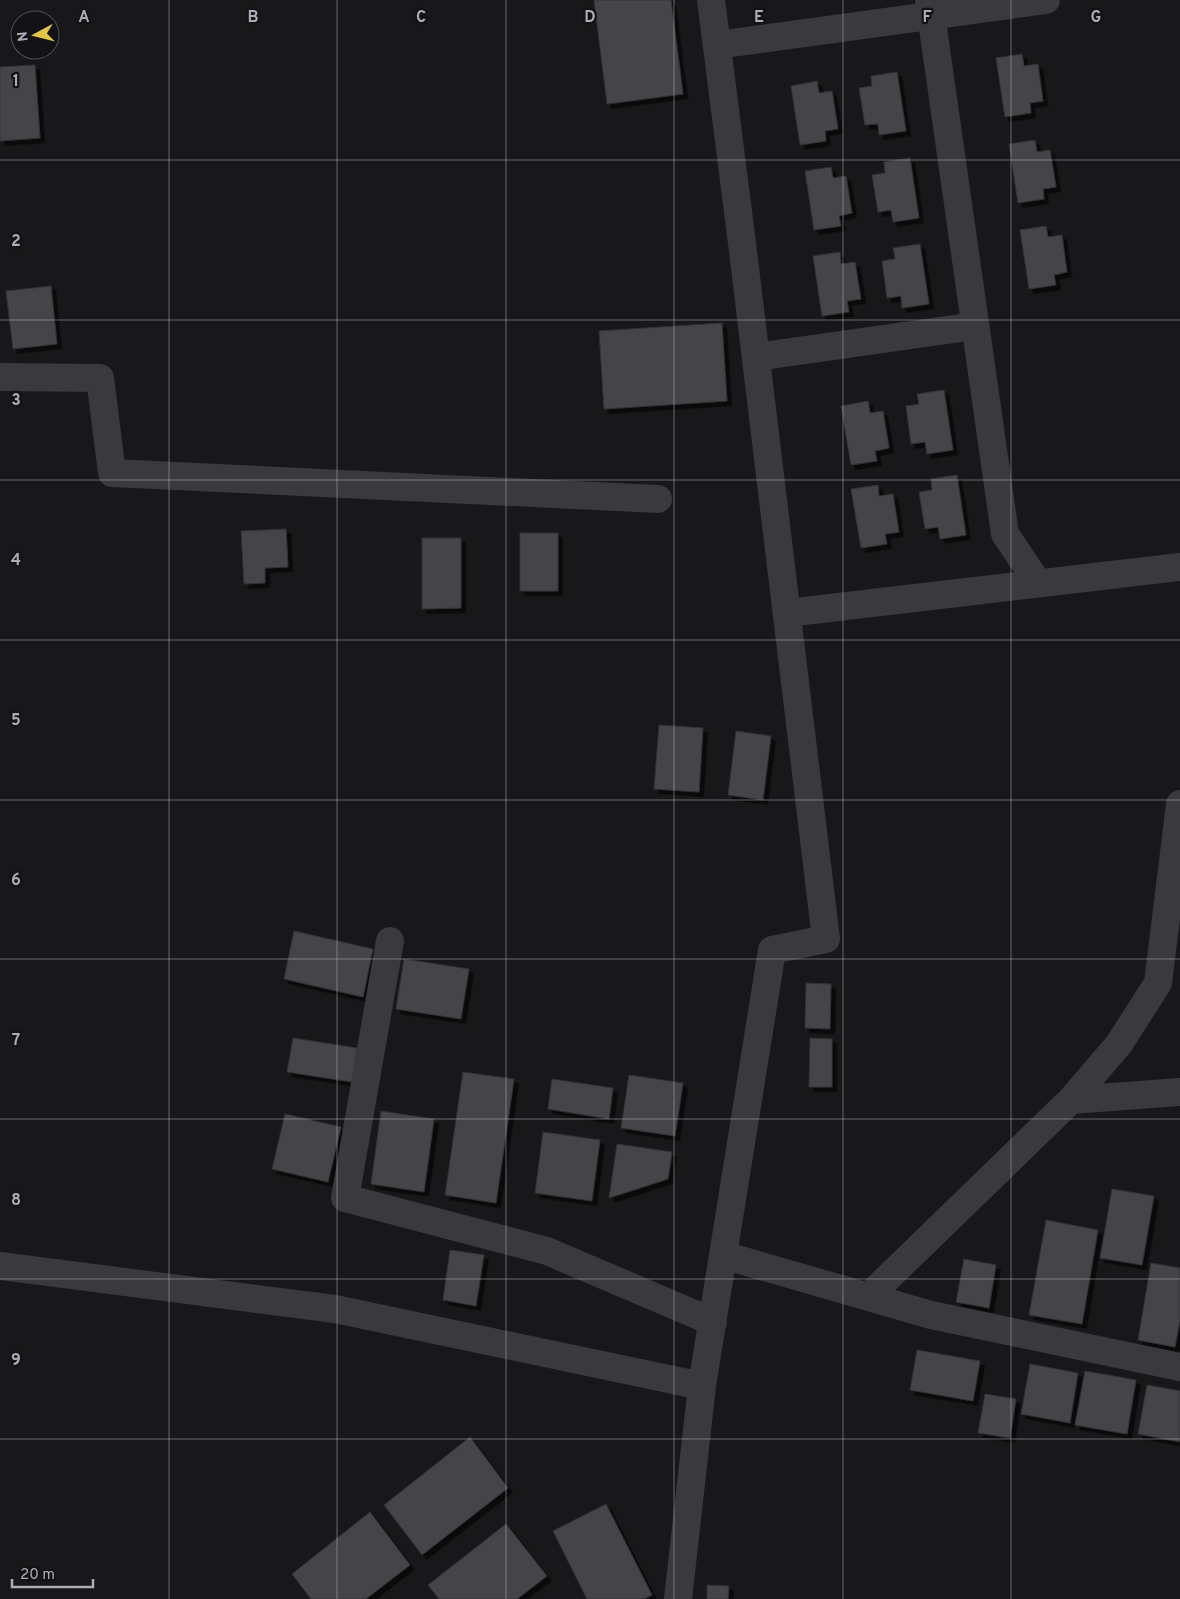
<svg xmlns="http://www.w3.org/2000/svg" width="1180" height="1599" font-family="Overpass,sans-serif">
  <style>
    .building { fill: #454549; stroke: #333235; filter: url(#shadow) }
    .lines { fill: none; stroke-linecap: round; stroke-linejoin: round }
    .minor { stroke: #39393e; stroke-width: 28 }
    .grid { fill: none; stroke: #abadb8; stroke-width: 1; stroke-opacity: 0.55 }
    .grid-label { font-size: 16px; text-anchor: middle; font-weight: bold; fill: #abadb8; stroke: #131315; stroke-width: 4.5; stroke-linejoin: round; paint-order: stroke }
  </style>
  <defs>
    <filter id="shadow"><feDropShadow dx="4.5" dy="4.5" stdDeviation="0" flood-color="#0009"/></filter>
  </defs>
  <rect width="100%" height="100%" fill="#18181a"/>
  <path class="building" d="M 594,0 L 671,0 L 683,94 L 607,104 Z
    M 1022,54 L 1024,66 L 1038,64 L 1043,101 L 1030,103 L 1031,113 L 1005,117 L 996,58 Z
    M 35,65 L 40,138 L 0,141 L 0,67 Z
    M 897,72 L 906,131 L 879,135 L 878,124 L 865,125 L 859,88 L 872,86 L 871,76 Z
    M 817,81 L 819,93 L 832,91 L 838,129 L 825,131 L 826,141 L 800,145 L 791,86 Z
    M 1035,140 L 1037,152 L 1050,150 L 1056,187 L 1043,189 L 1044,199 L 1018,203 L 1009,144 Z
    M 910,158 L 919,218 L 893,222 L 891,210 L 878,212 L 872,175 L 885,173 L 884,162 Z
    M 831,167 L 833,178 L 846,176 L 852,213 L 839,216 L 841,226 L 814,230 L 805,171 Z
    M 1046,226 L 1048,237 L 1062,235 L 1067,272 L 1054,275 L 1056,285 L 1029,289 L 1020,230 Z
    M 920,244 L 929,304 L 902,308 L 901,296 L 887,298 L 882,261 L 895,259 L 893,248 Z
    M 840,252 L 841,264 L 855,262 L 861,299 L 847,301 L 849,312 L 822,316 L 813,256 Z
    M 51,286 L 57,344 L 13,349 L 6,291 Z
    M 722,323 L 727,401 L 604,409 L 599,331 Z
    M 944,390 L 953,450 L 927,454 L 925,442 L 911,444 L 906,406 L 919,404 L 917,394 Z
    M 868,401 L 870,413 L 883,411 L 889,448 L 875,451 L 877,461 L 851,465 L 841,406 Z
    M 957,475 L 966,535 L 940,539 L 938,527 L 925,529 L 919,492 L 932,490 L 931,479 Z
    M 878,485 L 879,496 L 893,494 L 899,532 L 885,534 L 887,544 L 861,548 L 851,489 Z
    M 286,529 L 288,567 L 265,568 L 265,583 L 244,584 L 241,531 Z
    M 520,533 L 558,533 L 558,591 L 520,591 Z
    M 422,538 L 461,538 L 461,608 L 422,609 Z
    M 659,725 L 703,728 L 699,792 L 654,789 Z
    M 736,731 L 771,736 L 763,800 L 728,795 Z
    M 294,931 L 373,949 L 363,997 L 284,979 Z
    M 404,959 L 469,969 L 461,1019 L 396,1009 Z
    M 806,983 L 831,984 L 830,1029 L 805,1028 Z
    M 293,1038 L 357,1048 L 352,1082 L 287,1072 Z
    M 810,1038 L 832,1039 L 832,1087 L 809,1087 Z
    M 463,1072 L 514,1079 L 496,1203 L 445,1195 Z
    M 629,1075 L 683,1083 L 675,1136 L 621,1128 Z
    M 552,1079 L 613,1088 L 609,1119 L 548,1109 Z
    M 381,1111 L 434,1119 L 424,1192 L 371,1184 Z
    M 285,1114 L 341,1127 L 328,1182 L 272,1169 Z
    M 543,1132 L 600,1140 L 592,1201 L 535,1193 Z
    M 617,1144 L 672,1152 L 668,1179 L 609,1198 Z
    M 1112,1189 L 1154,1196 L 1142,1265 L 1100,1258 Z
    M 1046,1220 L 1098,1230 L 1082,1324 L 1029,1315 Z
    M 450,1250 L 484,1255 L 476,1306 L 443,1300 Z
    M 964,1259 L 996,1265 L 989,1308 L 956,1302 Z
    M 1151,1263 L 1180,1268 L 1180,1320 L 1175,1347 L 1138,1340 Z
    M 917,1350 L 980,1361 L 973,1401 L 910,1390 Z
    M 1030,1364 L 1078,1373 L 1070,1423 L 1021,1414 Z
    M 1085,1371 L 1136,1380 L 1127,1434 L 1075,1425 Z
    M 1147,1385 L 1180,1391 L 1180,1442 L 1138,1434 Z
    M 985,1394 L 1016,1399 L 1010,1438 L 978,1433 Z
    M 470,1437 L 508,1488 L 422,1555 L 384,1505 Z
    M 606,1504 L 652,1595 L 644,1599 L 587,1599 L 553,1531 Z
    M 370,1512 L 410,1565 L 366,1599 L 311,1599 L 292,1574 Z
    M 506,1524 L 547,1576 L 517,1599 L 439,1599 L 428,1585 Z
    M 707,1585 L 729,1586 L 728,1599 L 707,1599 Z"/>
  <g class="lines">
    <path class="minor" d="M 929,0 L 1005,534 L 1038,583
      M 717,45 L 1046,0
      M 756,357 L 975,326
      M 0,377 L 100,378 L 112,473 L 658,499
      M 787,613 L 1180,567
      M 390,941 L 345,1198 L 547,1251 L 713,1322
      M 1071,1100 L 1119,1044 L 1158,983 L 1180,804
      M 723,1255 L 931,1315 L 1180,1367
      M 0,1266 L 335,1309 L 702,1386 L 678,1599
      M 868,1297 L 1071,1100 L 1180,1092
      M 702,1386 L 772,950 L 826,939 L 742,243 L 711,0"/>
  </g>
  <path class="grid" d="M 169,0 L 169,1599M 337,0 L 337,1599M 506,0 L 506,1599M 674,0 L 674,1599M 843,0 L 843,1599M 1011,0 L 1011,1599M 0,160 L 1180,160M 0,320 L 1180,320M 0,480 L 1180,480M 0,640 L 1180,640M 0,800 L 1180,800M 0,959 L 1180,959M 0,1119 L 1180,1119M 0,1279 L 1180,1279M 0,1439 L 1180,1439"/>
  <g class="grid-label">
    <text x="84" y="22">A</text>
    <text x="253" y="22">B</text>
    <text x="421" y="22">C</text>
    <text x="590" y="22">D</text>
    <text x="759" y="22">E</text>
    <text x="927" y="22">F</text>
    <text x="1096" y="22">G</text>
    <text x="16" y="86">1</text>
    <text x="16" y="246">2</text>
    <text x="16" y="405">3</text>
    <text x="16" y="565">4</text>
    <text x="16" y="725">5</text>
    <text x="16" y="885">6</text>
    <text x="16" y="1045">7</text>
    <text x="16" y="1205">8</text>
    <text x="16" y="1365">9</text>
  </g>
  <g transform="translate(35 35) rotate(263)"><circle r="24" fill="#131315" stroke="#505156"/>
  <path d="M0-4L9 19L0 12L-9 19Z" fill="#e1c648"/>
  <text y="-8" font-size="14" font-weight="bold" text-anchor="middle" fill="#abadb8">N</text>
  </g>
  <path d="M12 1579v8h81v-8" fill="none" stroke="#abadb8" stroke-width="2.5"/>
  <text x="20" y="1579" font-size="15" fill="#abadb8" stroke="#131315" stroke-width="4" paint-order="stroke">20 m</text>
</svg>
